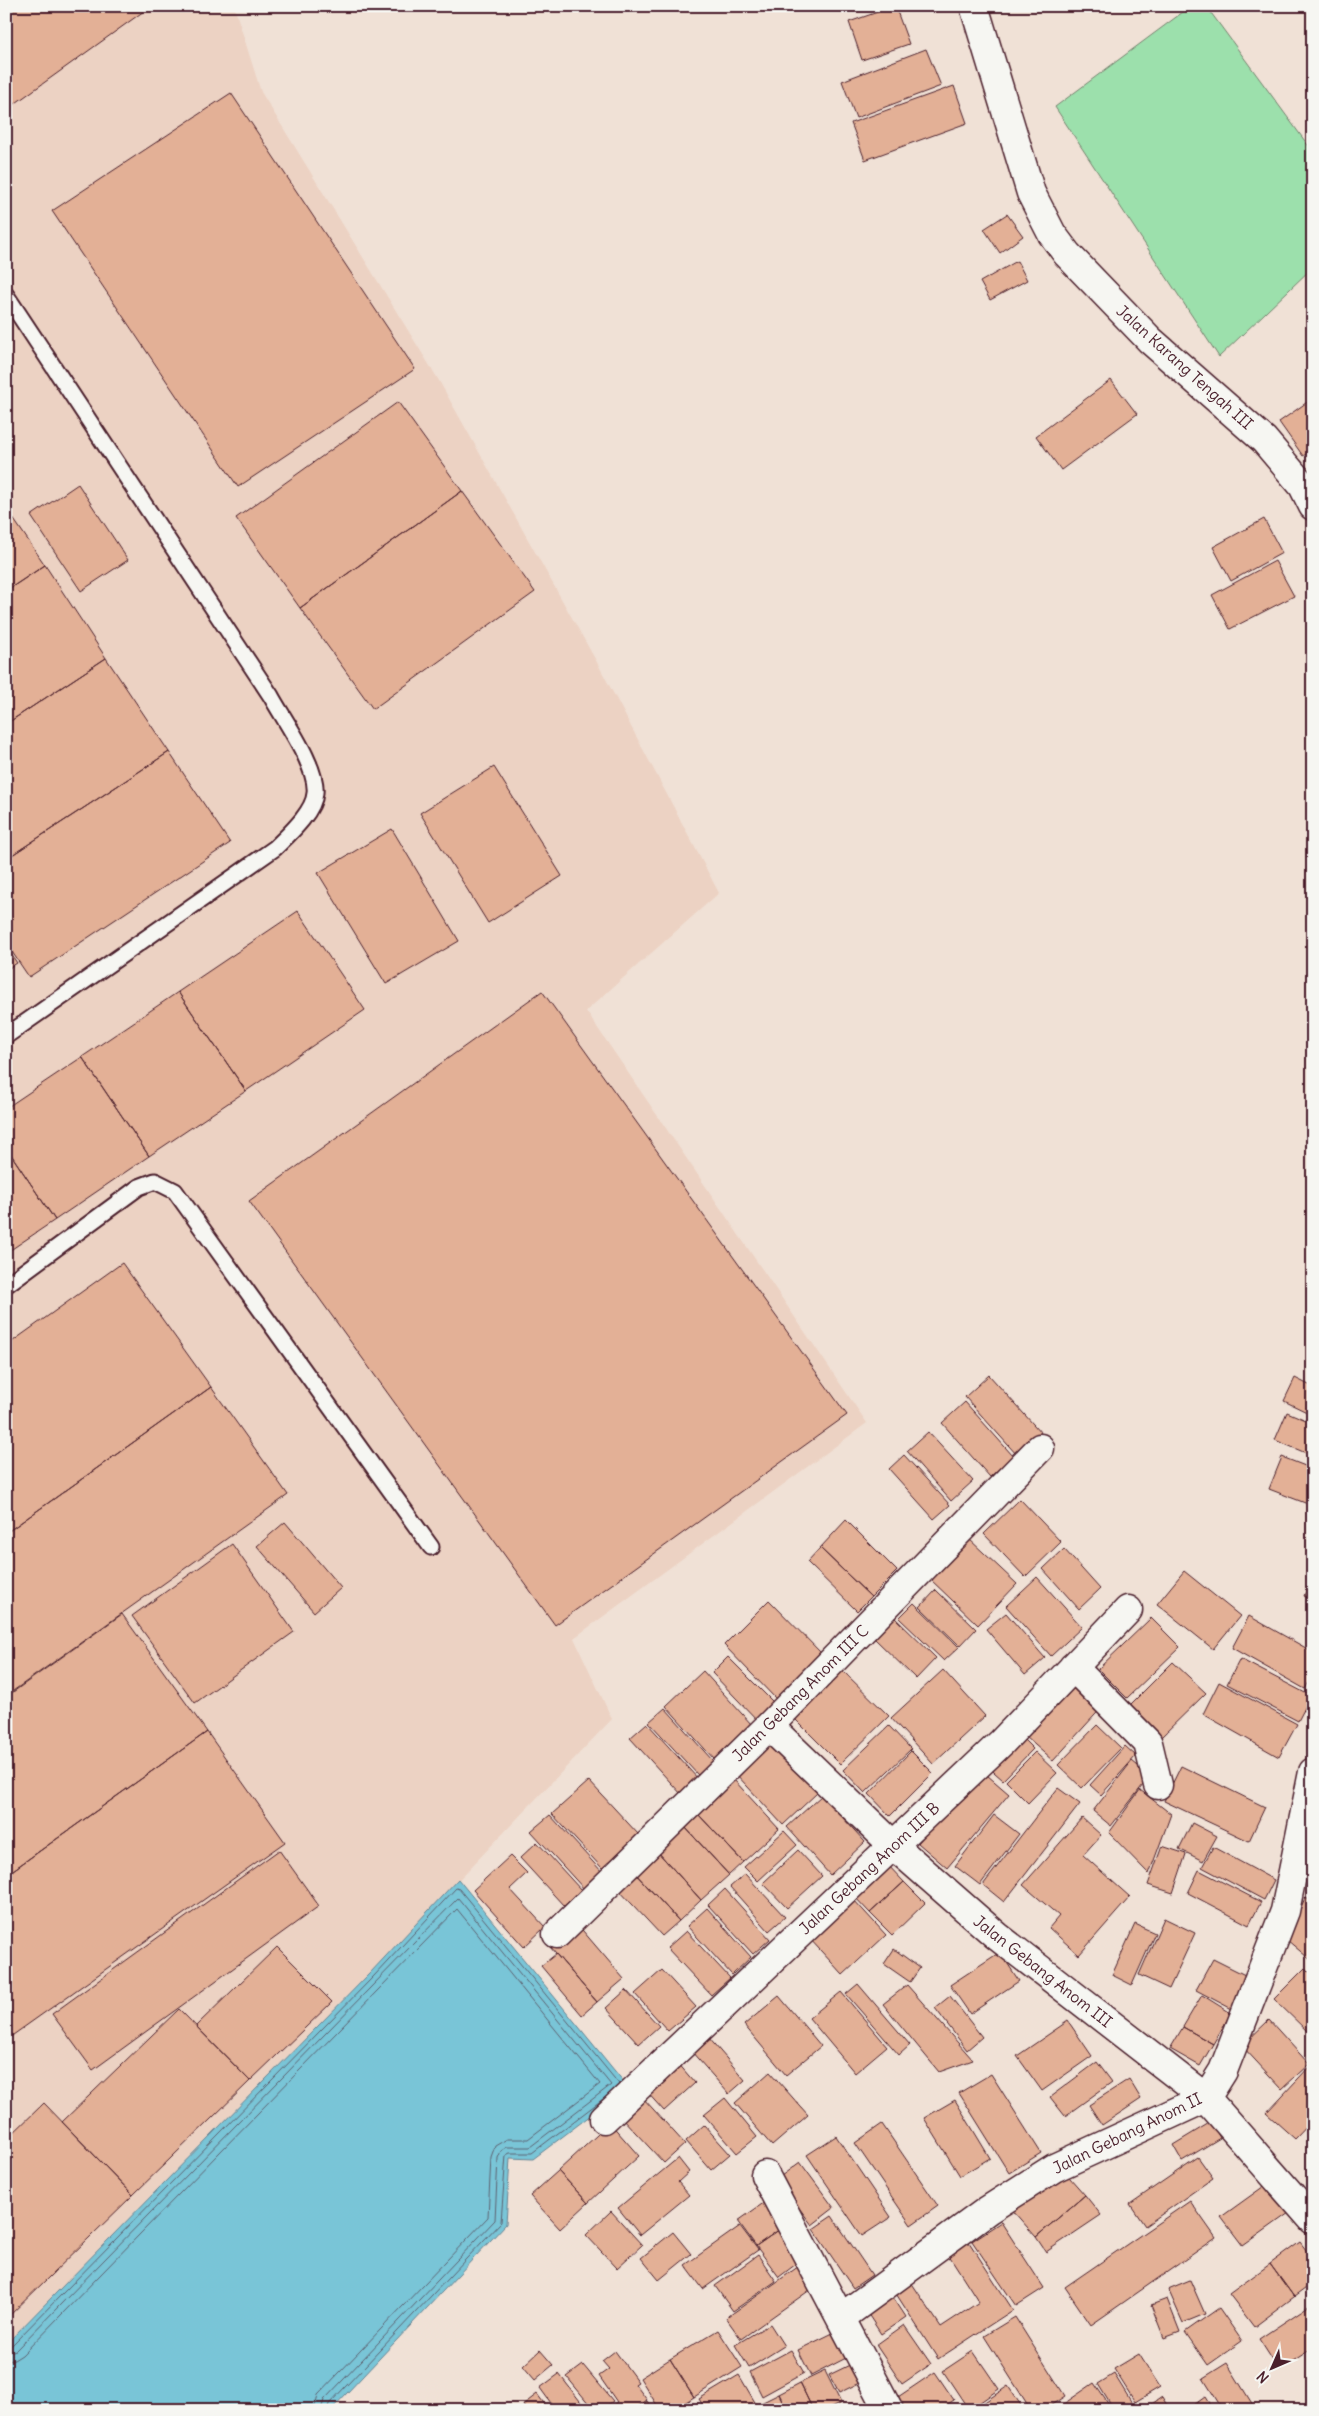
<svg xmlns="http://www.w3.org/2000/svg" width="1319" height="2416" font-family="Delius,sans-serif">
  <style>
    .built { fill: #ecd2c3 }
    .green { fill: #9ce0ac; stroke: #73806c }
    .water { fill: #79c5d7; stroke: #668392 }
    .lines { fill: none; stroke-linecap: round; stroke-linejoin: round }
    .shore { stroke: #5d6170; stroke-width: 1 }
    .building { fill: #e3b096; stroke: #4a1f2b }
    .service-casing { stroke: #4a1f2b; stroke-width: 19 }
    .minor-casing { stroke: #4a1f2b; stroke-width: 31 }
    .service { stroke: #f6f6f2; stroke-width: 15 }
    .minor { stroke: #f6f6f2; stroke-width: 28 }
    .labels { text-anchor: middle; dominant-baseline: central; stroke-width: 4; stroke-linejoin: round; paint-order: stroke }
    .street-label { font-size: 16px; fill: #4a1f2b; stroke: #f6f6f2 }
  </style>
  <rect width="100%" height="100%" fill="#f0e1d6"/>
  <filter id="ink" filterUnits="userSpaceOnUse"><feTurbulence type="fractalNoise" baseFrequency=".02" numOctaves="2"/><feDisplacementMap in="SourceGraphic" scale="10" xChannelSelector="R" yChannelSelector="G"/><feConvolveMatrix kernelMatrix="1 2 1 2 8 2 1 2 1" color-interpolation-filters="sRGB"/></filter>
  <g filter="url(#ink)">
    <path class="built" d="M 6,6 L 234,6 L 261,92 L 438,379 L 599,666 L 719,893 L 586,1011 L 867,1423 L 574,1638 L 612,1719 L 370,1973 L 6,2344 Z"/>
    <path class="green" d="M 1191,6 L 1206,6 L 1313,152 L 1313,267 L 1219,357 L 1055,107 Z"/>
    <path class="water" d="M 458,1879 L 628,2087 L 533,2159 L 510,2158 L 506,2224 L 331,2410 L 6,2410 L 6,2344 L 370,1973 Z"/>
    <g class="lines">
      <path class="shore" d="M 6,2347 L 12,2345 L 374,1976 L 456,1888 L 459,1889 L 619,2084
        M 6,2353 L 16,2350 L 458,1898 L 611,2085 L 530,2147 L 507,2147 L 501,2151 L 498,2158 L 495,2220 L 324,2400 L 321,2410
        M 6,2361 L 14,2360 L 22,2355 L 457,1909 L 600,2084 L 528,2139 L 507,2139 L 495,2146 L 491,2157 L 488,2217 L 318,2395 L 314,2410
        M 327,2410 L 329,2404 L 501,2222 L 506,2155 L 510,2153 L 532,2153 L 603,2099"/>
    </g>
    <path class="building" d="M 6,6 L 151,6 L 6,110 Z
      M 895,6 L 909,44 L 862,60 L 849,22 Z
      M 926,49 L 941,86 L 856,118 L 842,81 Z
      M 954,86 L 967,123 L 865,160 L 851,123 Z
      M 231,93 L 415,369 L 238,487 L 52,211 Z
      M 1007,214 L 1023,236 L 1000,253 L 984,229 Z
      M 1017,261 L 1027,280 L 990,300 L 980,282 Z
      M 1111,380 L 1137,414 L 1061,470 L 1036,436 Z
      M 1313,398 L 1313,450 L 1303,456 L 1279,422 Z
      M 398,402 L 462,491 L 300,608 L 236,518 Z
      M 78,484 L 128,560 L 81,591 L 31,516 Z
      M 462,491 L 535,592 L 373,709 L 300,608 Z
      M 6,508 L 45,565 L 6,591 Z
      M 1264,519 L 1282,553 L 1231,581 L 1213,547 Z
      M 1275,561 L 1294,596 L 1230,629 L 1212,595 Z
      M 45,565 L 106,658 L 6,724 L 6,591 Z
      M 106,658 L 169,752 L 6,859 L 6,724 Z
      M 169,752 L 230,843 L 29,977 L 6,943 L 6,859 Z
      M 494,767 L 562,876 L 488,923 L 420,813 Z
      M 392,829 L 459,941 L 386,984 L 318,873 Z
      M 298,911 L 365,1010 L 246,1091 L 178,992 Z
      M 6,947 L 17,963 L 6,970 Z
      M 542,991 L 847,1415 L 555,1625 L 249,1201 Z
      M 178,992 L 246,1091 L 149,1156 L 82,1057 Z
      M 82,1057 L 149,1156 L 55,1220 L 6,1147 L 6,1108 Z
      M 6,1147 L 55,1220 L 6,1253 Z
      M 122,1263 L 211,1387 L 6,1533 L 6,1346 Z
      M 989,1375 L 1042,1434 L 1017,1455 L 965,1397 Z
      M 1295,1378 L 1313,1387 L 1313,1415 L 1284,1401 Z
      M 211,1387 L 288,1495 L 6,1696 L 6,1533 Z
      M 965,1402 L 1013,1456 L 990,1477 L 942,1423 Z
      M 1287,1412 L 1313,1423 L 1313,1456 L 1275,1440 Z
      M 928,1432 L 973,1481 L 951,1501 L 907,1451 Z
      M 904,1455 L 950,1505 L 934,1519 L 889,1469 Z
      M 1282,1457 L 1313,1469 L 1313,1506 L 1269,1489 Z
      M 1020,1499 L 1061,1542 L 1025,1577 L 984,1534 Z
      M 846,1520 L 897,1571 L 871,1597 L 820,1548 Z
      M 285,1522 L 341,1588 L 314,1612 L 257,1546 Z
      M 968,1538 L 1017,1584 L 978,1625 L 929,1578 Z
      M 232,1544 L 294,1632 L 195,1703 L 132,1616 Z
      M 820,1548 L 871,1597 L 857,1611 L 807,1562 Z
      M 1064,1549 L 1100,1589 L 1079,1609 L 1043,1569 Z
      M 1184,1571 L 1240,1616 L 1213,1649 L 1157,1604 Z
      M 1313,1574 L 1313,1600 L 1304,1596 Z
      M 1037,1577 L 1082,1627 L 1051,1656 L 1006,1606 Z
      M 936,1590 L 976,1629 L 960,1646 L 920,1607 Z
      M 769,1600 L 824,1656 L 778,1701 L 724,1645 Z
      M 914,1603 L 959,1647 L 944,1661 L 899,1618 Z
      M 1006,1613 L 1045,1658 L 1025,1675 L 986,1629 Z
      M 122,1614 L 207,1732 L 6,1875 L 6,1697 Z
      M 893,1616 L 936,1658 L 916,1679 L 873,1637 Z
      M 1249,1616 L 1313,1652 L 1313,1675 L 1305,1689 L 1232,1648 Z
      M 1151,1618 L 1180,1647 L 1127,1698 L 1098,1669 Z
      M 728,1657 L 777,1706 L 760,1723 L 712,1673 Z
      M 1240,1659 L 1311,1696 L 1298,1721 L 1227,1684 Z
      M 1173,1662 L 1206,1693 L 1159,1739 L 1127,1708 Z
      M 842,1670 L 889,1716 L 840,1764 L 794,1718 Z
      M 943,1670 L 985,1716 L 933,1764 L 891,1718 Z
      M 703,1671 L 752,1725 L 714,1759 L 666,1706 Z
      M 1078,1680 L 1105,1704 L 1053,1761 L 1026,1737 Z
      M 1219,1682 L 1297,1724 L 1279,1757 L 1203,1714 Z
      M 665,1708 L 713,1761 L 698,1775 L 649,1722 Z
      M 647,1723 L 699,1780 L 682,1795 L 630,1738 Z
      M 1097,1725 L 1121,1748 L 1082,1788 L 1058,1765 Z
      M 889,1726 L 911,1749 L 865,1793 L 843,1770 Z
      M 207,1732 L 285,1842 L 6,2040 L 6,1875 Z
      M 1017,1733 L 1033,1749 L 1003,1780 L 986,1765 Z
      M 770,1741 L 817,1793 L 783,1825 L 735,1773 Z
      M 1125,1746 L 1136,1756 L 1101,1795 L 1090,1785 Z
      M 911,1751 L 933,1773 L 890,1816 L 869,1794 Z
      M 1035,1752 L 1057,1773 L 1028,1803 L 1006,1781 Z
      M 1132,1761 L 1150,1776 L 1111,1826 L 1093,1811 Z
      M 1181,1766 L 1265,1807 L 1249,1841 L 1164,1801 Z
      M 980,1769 L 1009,1794 L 947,1868 L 918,1843 Z
      M 734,1780 L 779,1829 L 743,1862 L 698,1814 Z
      M 589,1781 L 639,1835 L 602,1868 L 552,1814 Z
      M 1058,1788 L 1080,1804 L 1004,1902 L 983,1885 Z
      M 1140,1790 L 1171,1814 L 1149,1874 L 1109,1833 Z
      M 822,1795 L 865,1842 L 830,1875 L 787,1827 Z
      M 698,1814 L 743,1862 L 729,1875 L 684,1826 Z
      M 550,1815 L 603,1873 L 585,1890 L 531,1831 Z
      M 994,1815 L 1019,1834 L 980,1885 L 955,1866 Z
      M 1082,1818 L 1101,1835 L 1083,1855 L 1130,1897 L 1079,1955 L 1049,1928 L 1059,1916 L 1023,1885 Z
      M 1192,1823 L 1217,1836 L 1203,1861 L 1179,1849 Z
      M 684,1826 L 729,1875 L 701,1900 L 657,1851 Z
      M 784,1831 L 797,1845 L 758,1881 L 744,1867 Z
      M 537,1842 L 581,1890 L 564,1906 L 520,1858 Z
      M 1162,1846 L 1186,1854 L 1173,1893 L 1148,1885 Z
      M 1312,1846 L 1313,1846 L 1313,1873 L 1305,1870 Z
      M 1213,1847 L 1274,1880 L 1264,1900 L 1202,1867 Z
      M 279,1850 L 319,1906 L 93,2070 L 52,2014 Z
      M 798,1850 L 822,1876 L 787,1908 L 763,1883 Z
      M 657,1851 L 701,1900 L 679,1921 L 634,1872 Z
      M 510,1856 L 527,1873 L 510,1889 L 545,1927 L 524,1947 L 473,1890 Z
      M 886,1863 L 904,1882 L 870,1913 L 853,1895 Z
      M 1199,1870 L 1261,1902 L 1249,1925 L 1188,1893 Z
      M 634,1872 L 679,1921 L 662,1936 L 617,1888 Z
      M 745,1874 L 785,1917 L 769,1931 L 730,1887 Z
      M 904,1882 L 925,1903 L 892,1935 L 870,1913 Z
      M 725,1889 L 770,1939 L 753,1954 L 708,1905 Z
      M 1305,1898 L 1313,1901 L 1313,1962 L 1287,1940 Z
      M 853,1899 L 886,1935 L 843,1975 L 809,1938 Z
      M 707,1908 L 751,1957 L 732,1975 L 687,1926 Z
      M 1164,1918 L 1195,1933 L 1169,1989 L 1139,1975 Z
      M 577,1924 L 624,1979 L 597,2002 L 550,1947 Z
      M 1135,1924 L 1155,1933 L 1132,1985 L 1112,1975 Z
      M 686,1931 L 730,1978 L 711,1995 L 667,1948 Z
      M 277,1947 L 332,2002 L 250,2081 L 196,2026 Z
      M 894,1949 L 920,1968 L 910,1982 L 884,1964 Z
      M 1000,1952 L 1019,1981 L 970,2014 L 950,1985 Z
      M 556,1954 L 597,2002 L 582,2015 L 541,1966 Z
      M 1213,1959 L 1249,1977 L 1232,2009 L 1196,1990 Z
      M 1305,1968 L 1313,1976 L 1313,2031 L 1310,2034 L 1274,1999 Z
      M 662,1970 L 696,2007 L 668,2031 L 635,1994 Z
      M 858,1984 L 910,2045 L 899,2055 L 846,1994 Z
      M 907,1985 L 973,2060 L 939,2072 L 883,2004 Z
      M 626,1990 L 659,2026 L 639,2044 L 606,2008 Z
      M 841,1992 L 887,2046 L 855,2073 L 809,2018 Z
      M 1202,1995 L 1231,2013 L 1213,2044 L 1183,2027 Z
      M 779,1996 L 821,2046 L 786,2075 L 744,2025 Z
      M 950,1996 L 982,2037 L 967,2050 L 935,2008 Z
      M 179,2009 L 250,2081 L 133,2195 L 62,2122 Z
      M 1269,2020 L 1309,2064 L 1282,2089 L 1242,2046 Z
      M 1068,2021 L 1092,2056 L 1042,2091 L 1017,2056 Z
      M 1183,2027 L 1213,2044 L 1200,2066 L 1170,2049 Z
      M 708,2037 L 745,2080 L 729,2094 L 691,2051 Z
      M 677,2062 L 695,2083 L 664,2111 L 645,2090 Z
      M 1097,2062 L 1112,2082 L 1065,2116 L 1050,2097 Z
      M 1313,2063 L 1313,2120 L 1295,2139 L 1266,2113 Z
      M 770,2072 L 808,2115 L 772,2146 L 735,2103 Z
      M 991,2074 L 1041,2153 L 1009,2173 L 959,2093 Z
      M 1129,2079 L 1141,2099 L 1102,2125 L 1089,2105 Z
      M 643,2098 L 685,2144 L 664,2163 L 621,2117 Z
      M 725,2098 L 757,2137 L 737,2153 L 704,2115 Z
      M 955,2100 L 990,2158 L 960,2176 L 924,2118 Z
      M 44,2103 L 133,2195 L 6,2319 L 6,2140 Z
      M 1211,2122 L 1220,2138 L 1182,2161 L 1173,2145 Z
      M 610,2123 L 639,2156 L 588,2203 L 558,2171 Z
      M 882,2124 L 938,2206 L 911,2225 L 855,2143 Z
      M 704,2125 L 730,2154 L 711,2170 L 686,2141 Z
      M 836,2136 L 891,2217 L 862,2236 L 807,2155 Z
      M 1198,2157 L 1213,2178 L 1145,2226 L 1130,2204 Z
      M 678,2158 L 689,2172 L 678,2182 L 689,2195 L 640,2235 L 618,2208 Z
      M 800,2162 L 834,2208 L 812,2225 L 777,2179 Z
      M 1062,2169 L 1085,2195 L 1036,2237 L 1013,2211 Z
      M 558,2171 L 588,2203 L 560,2229 L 530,2196 Z
      M 1267,2184 L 1289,2213 L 1243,2246 L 1221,2217 Z
      M 1085,2195 L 1101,2215 L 1046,2252 L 1036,2237 Z
      M 1190,2201 L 1216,2238 L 1091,2325 L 1065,2287 Z
      M 765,2202 L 783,2227 L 756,2246 L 738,2221 Z
      M 611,2211 L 642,2245 L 617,2268 L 586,2235 Z
      M 832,2216 L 872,2275 L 853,2288 L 813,2229 Z
      M 1001,2222 L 1044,2288 L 1016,2306 L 972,2241 Z
      M 740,2226 L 758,2250 L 703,2289 L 685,2265 Z
      M 783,2227 L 804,2258 L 779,2277 L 756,2246 Z
      M 673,2232 L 691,2254 L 659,2280 L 641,2258 Z
      M 967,2239 L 1013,2310 L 938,2359 L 893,2289 L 909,2279 L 941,2327 L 979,2302 L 947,2252 Z
      M 1300,2242 L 1313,2259 L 1313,2283 L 1294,2297 L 1270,2264 Z
      M 758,2255 L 776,2281 L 733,2311 L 715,2286 Z
      M 802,2264 L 817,2285 L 741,2339 L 726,2318 Z
      M 1270,2264 L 1294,2297 L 1254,2327 L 1229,2294 Z
      M 1190,2280 L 1205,2314 L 1183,2323 L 1168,2289 Z
      M 889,2291 L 906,2317 L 881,2334 L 864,2308 Z
      M 1167,2299 L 1180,2332 L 1164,2338 L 1151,2305 Z
      M 1313,2303 L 1313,2348 L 1279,2370 L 1259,2339 Z
      M 1219,2308 L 1242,2341 L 1208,2365 L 1185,2332 Z
      M 1015,2317 L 1065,2396 L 1044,2410 L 1031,2410 L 984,2336 Z
      M 770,2324 L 784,2346 L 749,2368 L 735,2345 Z
      M 904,2325 L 931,2364 L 902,2384 L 876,2345 Z
      M 718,2330 L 742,2367 L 694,2397 L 670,2359 Z
      M 835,2332 L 848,2357 L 811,2376 L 798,2350 Z
      M 540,2350 L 553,2365 L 535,2380 L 523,2366 Z
      M 791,2350 L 804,2373 L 762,2396 L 750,2372 Z
      M 615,2351 L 638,2382 L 635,2384 L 647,2400 L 633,2410 L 611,2410 L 609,2408 L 617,2402 L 599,2376 L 609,2369 L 602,2361 Z
      M 973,2351 L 999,2389 L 969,2410 L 943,2371 Z
      M 1139,2354 L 1160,2387 L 1135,2402 L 1114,2369 Z
      M 670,2359 L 694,2397 L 673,2410 L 660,2410 L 640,2378 Z
      M 858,2361 L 867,2379 L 839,2393 L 829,2375 Z
      M 1227,2363 L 1256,2410 L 1223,2410 L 1203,2378 Z
      M 583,2365 L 613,2401 L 602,2410 L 594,2410 L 567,2377 Z
      M 825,2371 L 841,2403 L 827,2410 L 813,2410 L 800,2383 Z
      M 935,2372 L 954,2400 L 939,2410 L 902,2410 L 895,2399 Z
      M 559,2374 L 587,2410 L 556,2410 L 540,2388 Z
      M 1114,2374 L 1132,2403 L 1120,2410 L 1114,2410 L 1098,2384 Z
      M 739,2375 L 756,2404 L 746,2410 L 706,2410 L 699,2399 Z
      M 800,2383 L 813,2410 L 787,2410 L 779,2394 Z
      M 1094,2383 L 1109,2405 L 1101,2410 L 1055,2410 Z
      M 1008,2386 L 1024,2410 L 973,2410 Z
      M 537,2394 L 549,2410 L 526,2410 L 523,2405 Z
      M 779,2394 L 787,2410 L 761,2410 L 759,2404 Z
      M 1162,2397 L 1170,2410 L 1143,2410 Z
      M 1205,2397 L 1213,2410 L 1187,2410 Z
      M 647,2401 L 654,2410 L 636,2410 Z
      M 696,2404 L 700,2410 L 686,2410 Z"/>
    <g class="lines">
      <g class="service-casing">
        <path id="service" d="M 6,295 L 271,696 C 284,720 318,767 315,793 C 314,812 288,835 275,848 L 6,1036
          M 6,1285 L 139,1187 L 155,1181 L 175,1191 L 431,1547"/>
      </g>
      <g class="minor-casing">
        <path id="minor" d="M 974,6 L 1031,193 L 1052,234 L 1067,254 L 1150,340 L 1264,440 L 1303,486 L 1313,506
          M 1073,1667 L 1148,1743 L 1158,1785
          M 769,1726 L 893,1845 L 997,1936 L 1206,2098 L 1313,2220
          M 557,1934 L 769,1726 L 1040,1448
          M 604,2119 L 1002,1742 L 1128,1610
          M 765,2175 L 889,2410
          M 842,2317 L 988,2210 L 1054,2168 L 1206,2098 L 1223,2071 L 1285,1911 L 1313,1772"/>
      </g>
      <use href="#service" class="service"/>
      <use href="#minor" class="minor"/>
    </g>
  </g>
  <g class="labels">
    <g class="street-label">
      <text transform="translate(1185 367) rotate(42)">Jalan Karang Tengah III</text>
      <text transform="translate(800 1693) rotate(-45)">Jalan Gebang Anom III C</text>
      <text transform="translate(869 1868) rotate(-43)">Jalan Gebang Anom III B</text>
      <text transform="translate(1043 1971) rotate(38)">Jalan Gebang Anom III</text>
      <text transform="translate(1127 2133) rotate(-26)">Jalan Gebang Anom II</text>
    </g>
  </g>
  <rect width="1319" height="2416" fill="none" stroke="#f6f6f2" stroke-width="25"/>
  <rect x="12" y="12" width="1294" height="2391" fill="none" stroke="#4a1f2b" stroke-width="2" filter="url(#ink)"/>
  <g transform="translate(1272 2368) rotate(225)" stroke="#f6f6f2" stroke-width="4" paint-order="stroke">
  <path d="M0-4L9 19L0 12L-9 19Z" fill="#4a1f2b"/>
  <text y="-8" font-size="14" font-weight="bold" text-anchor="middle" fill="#4a1f2b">N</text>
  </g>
</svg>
